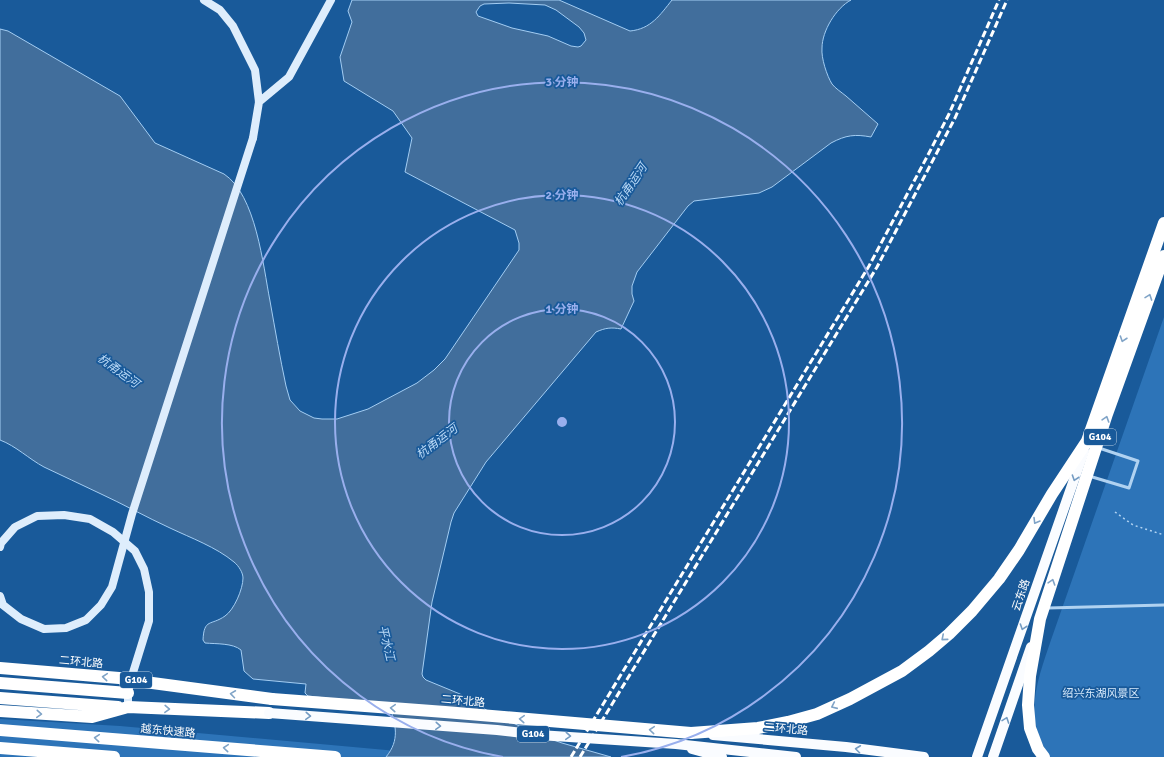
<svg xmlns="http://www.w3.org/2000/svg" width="1164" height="757" font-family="Signika,'Noto Sans SC',sans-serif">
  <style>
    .green { fill: #2d74b8 }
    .water { fill: #416e9c; stroke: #a3cdf3; fill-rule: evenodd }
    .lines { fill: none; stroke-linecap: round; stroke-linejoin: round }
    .path { stroke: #b0d2f1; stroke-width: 1.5; stroke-dasharray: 2 3; stroke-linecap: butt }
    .lane { stroke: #b0d2f1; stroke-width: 3 }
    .secondary { stroke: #deedfc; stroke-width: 8 }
    .primary { stroke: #fafcff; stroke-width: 10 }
    .highway { stroke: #fff; stroke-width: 12 }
    .rail { stroke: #fff; stroke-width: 3; stroke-dasharray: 7 3; stroke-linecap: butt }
    .secondary-bridge { stroke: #deedfc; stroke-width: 8 }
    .primary-bridge { stroke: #fafcff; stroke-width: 10 }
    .highway-bridge { stroke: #fff; stroke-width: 12 }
    .oneway { stroke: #80a4c7 }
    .oneway2 { stroke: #739bc2 }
    .ring { fill: none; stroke: #99afed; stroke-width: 2 }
    .labels { text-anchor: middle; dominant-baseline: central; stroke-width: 3.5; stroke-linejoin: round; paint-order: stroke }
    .shield { fill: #195a9a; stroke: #bacee1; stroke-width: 1 }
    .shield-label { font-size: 10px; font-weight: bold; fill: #fff }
    .street-label { font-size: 11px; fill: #fff; stroke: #195a9a }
    .park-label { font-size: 11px; fill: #d7eafc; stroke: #195a9a }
    .water-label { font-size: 12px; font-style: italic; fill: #bcdbf8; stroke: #195a9a }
    .centre { fill: #99afed; stroke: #195a9a; stroke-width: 2 }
    .ring-label { font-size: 12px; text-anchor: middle; font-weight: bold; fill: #99afed; stroke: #195a9a; stroke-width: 3.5; stroke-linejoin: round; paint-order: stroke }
  </style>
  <rect width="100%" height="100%" fill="#195a9a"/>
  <path class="green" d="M 1164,317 L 1164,757 L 1050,757 C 1044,747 1038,737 1036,726 C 1030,697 1042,667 1051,640 Z
    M 0,719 L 120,726 L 463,757 L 0,757 Z"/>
  <path class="water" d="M 352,0 L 559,0 L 630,31 C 651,29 660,15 672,0 L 851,0 C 836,8 822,31 822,48 C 821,58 827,76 832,84 C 835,88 841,92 846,96 C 857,105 867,115 878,124 L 871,137 C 855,134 846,135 831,143 L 772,187 L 759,193 L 694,201 L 688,206 L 637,272 L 632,286 L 632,294 L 634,301 L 621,329 C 611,327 605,328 596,332 L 486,462 L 454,513 L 451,522 L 432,602 L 422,674 L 423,677 L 426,680 L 460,694 L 488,711 L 534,733 L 562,743 L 611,757 L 386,757 C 400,740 396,725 389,705 L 308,696 L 305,693 L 306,684 L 253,679 L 244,671 L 241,650 C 233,643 216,644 205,643 L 203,640 C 204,618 211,626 225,616 C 234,610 243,589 243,578 C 243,573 239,566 234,562 C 216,547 191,538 170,528 C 146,517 123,504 99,493 C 81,484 62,476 44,467 C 29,459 16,446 0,440 L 0,29 L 8,31 L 120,96 L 155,143 L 224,174 C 256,195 263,265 270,301 C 275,329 280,358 286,386 L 290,400 L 300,411 L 314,418 L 322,419 L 337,419 L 368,409 L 417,383 L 434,370 L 445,359 L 519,250 L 519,243 L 515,230 L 405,172 L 412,138 L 393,111 L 344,81 L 340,57 L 352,22 L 348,11 ZM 509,3 L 545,5 L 556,10 L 579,27 L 584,33 L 586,40 L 581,46 L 578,47 L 571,46 L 548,36 L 512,28 L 478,16 L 476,12 L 480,6 L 484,4 Z"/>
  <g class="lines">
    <path class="path" d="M 1115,512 L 1133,525 L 1164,535"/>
    <path class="lane" d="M 1089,476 L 1129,488 L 1138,461 L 1099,448
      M 1048,608 L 1164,605"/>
    <path class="secondary" d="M 204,0 L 220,10 L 233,26 L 255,70 L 259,102 L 253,138
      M 259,102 L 289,77 L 331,0
      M 0,547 L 1,543 L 15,527 L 37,516 L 64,515 L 90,519 L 113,532 L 135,551 L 144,569 L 149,592 L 149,621 L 131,679 L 128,693 L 128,707"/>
    <path class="primary" d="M 713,735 L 846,747 L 924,757
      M 692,749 L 722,757
      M 977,757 L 1084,451
      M 993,757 L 1031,647"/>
    <path class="highway" d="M 0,668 L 131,679 L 145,682 L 272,699
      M 0,683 L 128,693
      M 0,698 L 118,707
      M 0,711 L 92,717 L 128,707 L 269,713
      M 0,730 L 335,757
      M 691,733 L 758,728 L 788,722 L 817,714 L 850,699 L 902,671 L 929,651 L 949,634 L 972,611 L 999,579 L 1019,550 L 1052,494 L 1087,441 L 1164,223
      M 0,748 L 114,757
      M 1044,757 L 1038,749 L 1030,728 L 1028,705 L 1030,676 L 1040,619 L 1107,414 L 1164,256"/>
    <path class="rail" d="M 571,757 L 869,266 L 929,153 L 949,114 L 999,0
      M 580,757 L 877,267 L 955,118 L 1007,0"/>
    <path class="secondary-bridge" d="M 0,596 L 3,605 L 21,619 L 44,629 L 66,628 L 86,620 L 101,605 L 112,587 L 132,514 L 253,138"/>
    <path class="primary-bridge" d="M 269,713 L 497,730 L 539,735 L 676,744 L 796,757"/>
    <path class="highway-bridge" d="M 272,699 L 445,712 L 691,733"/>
  </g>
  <defs><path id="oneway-chevron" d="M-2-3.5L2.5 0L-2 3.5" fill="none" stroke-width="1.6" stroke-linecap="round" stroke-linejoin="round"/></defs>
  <g class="oneway">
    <use href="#oneway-chevron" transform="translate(1149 297) rotate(-70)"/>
    <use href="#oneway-chevron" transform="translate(1123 339) rotate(109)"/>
    <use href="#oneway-chevron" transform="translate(1106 419) rotate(-72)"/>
    <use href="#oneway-chevron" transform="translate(1036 521) rotate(121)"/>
    <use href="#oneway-chevron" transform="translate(1052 582) rotate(-72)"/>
    <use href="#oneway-chevron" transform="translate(944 638) rotate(139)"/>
    <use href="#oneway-chevron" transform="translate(105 677) rotate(-175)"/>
    <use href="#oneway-chevron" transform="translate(233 694) rotate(-172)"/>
    <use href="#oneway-chevron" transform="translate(834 706) rotate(156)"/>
    <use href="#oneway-chevron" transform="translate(393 708) rotate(-176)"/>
    <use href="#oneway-chevron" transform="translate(167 709) rotate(2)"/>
    <use href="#oneway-chevron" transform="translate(39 714) rotate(4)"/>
    <use href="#oneway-chevron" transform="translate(522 719) rotate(-176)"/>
    <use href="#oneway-chevron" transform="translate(652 730) rotate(-175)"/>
    <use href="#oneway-chevron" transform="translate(97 738) rotate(-175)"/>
    <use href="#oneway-chevron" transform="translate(226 748) rotate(-175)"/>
  </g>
  <g class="oneway2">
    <use href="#oneway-chevron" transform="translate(1075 478) rotate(109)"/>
    <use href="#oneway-chevron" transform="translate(1023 627) rotate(109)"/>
    <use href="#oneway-chevron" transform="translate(308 716) rotate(4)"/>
    <use href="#oneway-chevron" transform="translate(1006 720) rotate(-70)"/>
    <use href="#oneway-chevron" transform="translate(438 726) rotate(4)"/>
    <use href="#oneway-chevron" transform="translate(568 736) rotate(4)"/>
    <use href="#oneway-chevron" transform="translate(858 749) rotate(-173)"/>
  </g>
  <g class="ring">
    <circle cx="562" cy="422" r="113"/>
    <circle cx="562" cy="422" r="227"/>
    <path d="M503 757A340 340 0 1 1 621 757"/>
  </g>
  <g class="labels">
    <g class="shield">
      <rect x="1084" y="429" width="32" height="16" rx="3"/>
      <rect x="120" y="672" width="32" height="16" rx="3"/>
      <rect x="517" y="726" width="32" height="16" rx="3"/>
    </g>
    <g class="shield-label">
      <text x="1100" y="437">G104</text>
      <text x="136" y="680">G104</text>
      <text x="533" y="734">G104</text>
    </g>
    <g class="street-label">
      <text transform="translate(1021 595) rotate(-71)">云东路</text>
      <text transform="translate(81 662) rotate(5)">二环北路</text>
      <text transform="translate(463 701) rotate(5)">二环北路</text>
      <text transform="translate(786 729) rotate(5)">二环北路</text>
      <text transform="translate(168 731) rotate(5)">越东快速路</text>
    </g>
    <g class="park-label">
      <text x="1101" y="693">绍兴东湖风景区</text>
    </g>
    <g class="water-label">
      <text transform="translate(631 185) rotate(-56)">杭甬运河</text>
      <text transform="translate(118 371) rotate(36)">杭甬运河</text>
      <text transform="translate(437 442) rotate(-37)">杭甬运河</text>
      <text transform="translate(386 643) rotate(76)">平水江</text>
    </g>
  </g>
  <circle cx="562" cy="422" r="6" class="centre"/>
  <g class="ring-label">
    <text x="562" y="86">3 分钟</text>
    <text x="562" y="199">2 分钟</text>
    <text x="562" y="313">1 分钟</text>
  </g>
</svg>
